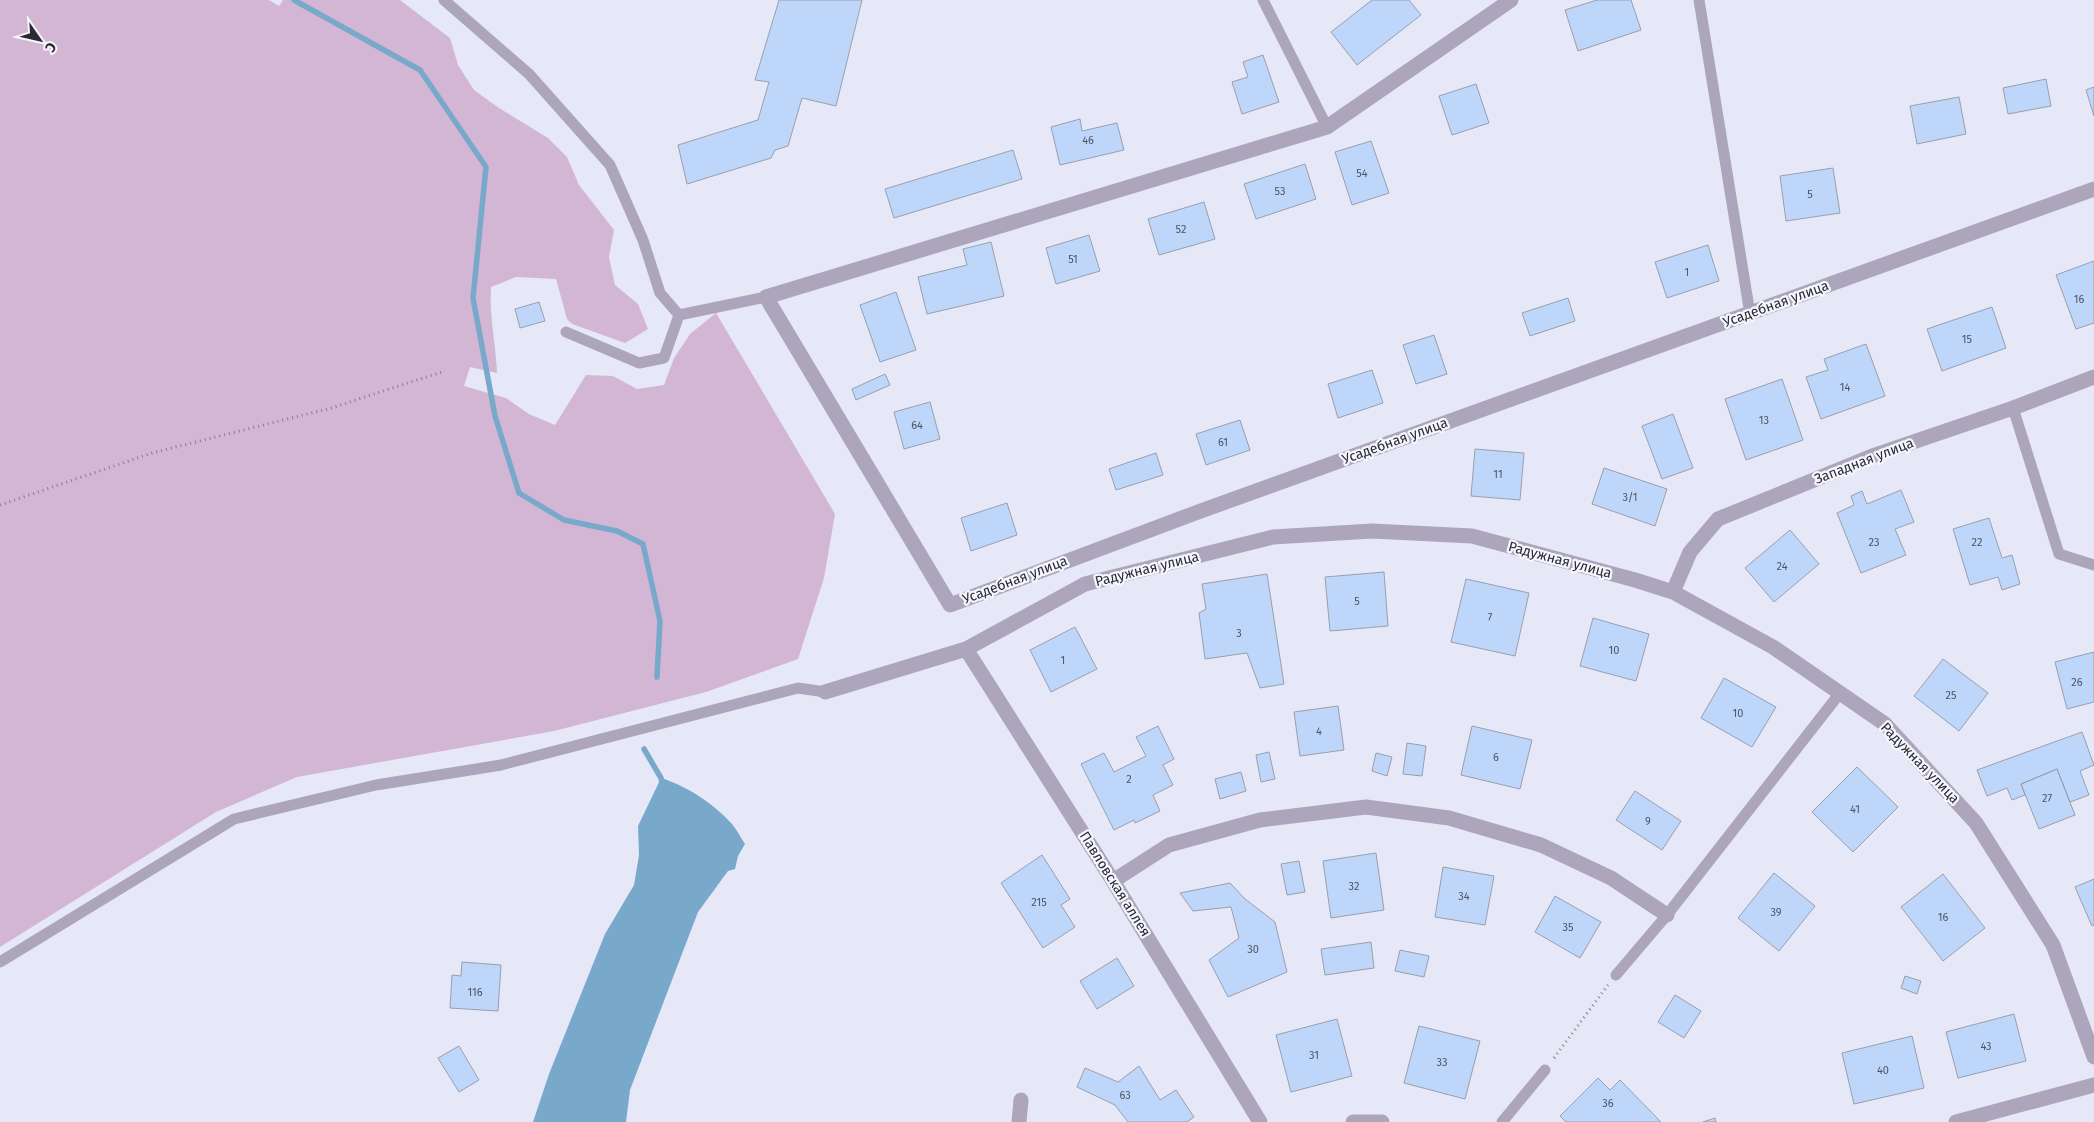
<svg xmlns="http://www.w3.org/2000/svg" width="2094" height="1122" font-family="'Fira Sans',sans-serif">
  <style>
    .green { fill: #d2b6d4 }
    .water { fill: #78a9cb }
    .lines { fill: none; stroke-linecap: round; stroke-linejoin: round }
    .stream { stroke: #78a9cb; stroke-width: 5.5 }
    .building { fill: #bfd6fb; stroke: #989fac }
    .path { stroke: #80808a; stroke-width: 3; stroke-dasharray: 1 4; stroke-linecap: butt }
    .service { stroke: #ada5bb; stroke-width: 11 }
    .minor { stroke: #ada5bb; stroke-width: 15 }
    .labels { text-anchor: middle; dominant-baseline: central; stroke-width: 4.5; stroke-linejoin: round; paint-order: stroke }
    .number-label { font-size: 11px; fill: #4f5563 }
    .street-label { font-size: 14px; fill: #2a2a30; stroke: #f5f6ff }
  </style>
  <rect width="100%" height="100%" fill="#e7e8f7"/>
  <path class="green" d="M 0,0 L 269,0 L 279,6 L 283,0 L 400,0 L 450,38 L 458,65 L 474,90 L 499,108 L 548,138 L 567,157 L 579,185 L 614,230 L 609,257 L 615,285 L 638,304 L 648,329 L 625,343 L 572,324 L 567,319 L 556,279 L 516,277 L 491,287 C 489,316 496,345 497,373 L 470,367 L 464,386 L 506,398 L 529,414 L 555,425 L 586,375 L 613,376 L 637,389 L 664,385 L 674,358 L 690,334 L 716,313 L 835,514 L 824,578 L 798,659 L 706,692 L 554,731 L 297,777 L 216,812 L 0,947 Z"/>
  <path class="water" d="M 661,778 C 687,786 714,804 732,824 C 737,830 741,838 745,844 L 738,856 L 735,869 L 728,871 L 698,912 L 630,1090 L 626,1122 L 533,1122 L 549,1074 L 605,934 L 634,885 L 639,855 L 638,826 Z"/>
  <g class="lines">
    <path class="stream" d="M 294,0 L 420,70 L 486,167 L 473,298 L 495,416 L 519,493 L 564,520 L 617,531 L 643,544 L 660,621 L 657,677
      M 644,749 L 661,778 L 662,783"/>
  </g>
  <path class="building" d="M 779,0 L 862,0 L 836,106 L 802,98 L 788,146 L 775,150 L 771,158 L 687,184 L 678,145 L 758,120 L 769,82 L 755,80 Z
    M 1372,0 L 1409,0 L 1421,15 L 1357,65 L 1331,32 Z
    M 1597,0 L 1631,0 L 1641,30 L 1578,51 L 1565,10 Z
    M 1263,55 L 1279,102 L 1242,114 L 1232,82 L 1248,77 L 1243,62 Z
    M 2046,79 L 2051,106 L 2008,114 L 2003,88 Z
    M 1476,84 L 1489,123 L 1452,135 L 1439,96 Z
    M 2094,87 L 2094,116 L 2086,90 Z
    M 1959,97 L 1966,134 L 1917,144 L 1910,106 Z
    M 1080,119 L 1082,131 L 1117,123 L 1124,150 L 1060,165 L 1051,127 Z
    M 1371,141 L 1389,193 L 1352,205 L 1335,152 Z
    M 1013,150 L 1022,179 L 894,218 L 885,189 Z
    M 1305,164 L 1316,199 L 1256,219 L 1244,184 Z
    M 1833,168 L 1840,213 L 1786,221 L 1780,176 Z
    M 1204,202 L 1215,239 L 1159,255 L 1148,219 Z
    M 1089,235 L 1100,271 L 1056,284 L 1046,248 Z
    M 991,242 L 1004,296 L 927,314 L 918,277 L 967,265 L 963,249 Z
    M 1708,245 L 1719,281 L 1667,298 L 1655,262 Z
    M 2094,261 L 2094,323 L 2076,329 L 2056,275 Z
    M 896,292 L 916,350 L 880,362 L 860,305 Z
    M 1568,298 L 1575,321 L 1530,336 L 1522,313 Z
    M 539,302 L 545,321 L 520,328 L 515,309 Z
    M 1992,307 L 2006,348 L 1942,371 L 1927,329 Z
    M 1434,335 L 1447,374 L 1416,384 L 1403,345 Z
    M 1866,344 L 1885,396 L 1821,419 L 1806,377 L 1828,370 L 1824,359 Z
    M 1372,370 L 1383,403 L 1338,418 L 1328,384 Z
    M 885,374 L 890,385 L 856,400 L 852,389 Z
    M 1782,379 L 1803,440 L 1746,460 L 1725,399 Z
    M 930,402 L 940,439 L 904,449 L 894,412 Z
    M 1673,414 L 1693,468 L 1662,479 L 1642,426 Z
    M 1240,420 L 1250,450 L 1206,465 L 1196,434 Z
    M 1475,449 L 1524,453 L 1520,500 L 1471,496 Z
    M 1156,453 L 1163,475 L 1116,490 L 1109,469 Z
    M 1604,468 L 1667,489 L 1655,526 L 1592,504 Z
    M 1901,490 L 1914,522 L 1895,529 L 1906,555 L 1861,573 L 1837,513 L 1854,505 L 1851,496 L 1862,491 L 1867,504 Z
    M 1007,503 L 1017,535 L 971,551 L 961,518 Z
    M 1989,518 L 2002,558 L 2012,555 L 2020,584 L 2002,590 L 1998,577 L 1970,585 L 1953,529 Z
    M 1790,530 L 1819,564 L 1774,602 L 1745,568 Z
    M 1384,572 L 1388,626 L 1330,631 L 1325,577 Z
    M 1267,574 L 1284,684 L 1260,688 L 1247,653 L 1205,659 L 1199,613 L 1206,609 L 1202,584 Z
    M 1466,579 L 1529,593 L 1515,656 L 1451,642 Z
    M 1593,618 L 1649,634 L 1636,681 L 1580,666 Z
    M 1075,627 L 1097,669 L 1051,692 L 1030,650 Z
    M 2094,652 L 2094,702 L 2067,709 L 2055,662 Z
    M 1943,659 L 1988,693 L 1959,731 L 1914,696 Z
    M 1724,678 L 1776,707 L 1752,747 L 1701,718 Z
    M 1338,706 L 1344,750 L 1300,756 L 1294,712 Z
    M 1158,726 L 1174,759 L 1163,765 L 1173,785 L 1153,795 L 1160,811 L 1135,823 L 1134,820 L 1114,830 L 1081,764 L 1104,753 L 1114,772 L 1146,756 L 1136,737 Z
    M 1472,726 L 1532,740 L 1520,789 L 1461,775 Z
    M 2082,732 L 2094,765 L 2080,771 L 2089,795 L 2070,802 L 2057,769 L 2021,784 L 2025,795 L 2012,800 L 2007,788 L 1987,796 L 1977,770 Z
    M 1407,743 L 1426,746 L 1422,776 L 1403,774 Z
    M 1269,752 L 1275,779 L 1261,782 L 1256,755 Z
    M 1376,753 L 1392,757 L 1387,776 L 1372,771 Z
    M 1857,767 L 1898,807 L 1853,852 L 1812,812 Z
    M 2057,769 L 2075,815 L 2039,829 L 2021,784 Z
    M 1241,772 L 1246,791 L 1220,799 L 1215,779 Z
    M 1635,791 L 1681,821 L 1662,850 L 1616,820 Z
    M 1376,853 L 1384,910 L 1331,918 L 1323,861 Z
    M 1042,855 L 1070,899 L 1061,905 L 1075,927 L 1043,948 L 1001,883 Z
    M 1299,861 L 1305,892 L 1287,895 L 1281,864 Z
    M 1443,867 L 1494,876 L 1485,925 L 1435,917 Z
    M 1774,873 L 1815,906 L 1779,951 L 1738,918 Z
    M 1943,874 L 1985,928 L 1943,961 L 1901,907 Z
    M 2094,879 L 2094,925 L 2092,926 L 2075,887 Z
    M 1230,883 L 1245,899 L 1275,922 L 1287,972 L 1228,997 L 1209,960 L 1239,938 L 1231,907 L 1193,911 L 1180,893 Z
    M 1555,896 L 1601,922 L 1580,958 L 1535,932 Z
    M 1371,942 L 1374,968 L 1325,975 L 1321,949 Z
    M 1400,950 L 1429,956 L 1424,977 L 1395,971 Z
    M 1117,958 L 1134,986 L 1097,1009 L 1080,981 Z
    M 462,962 L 501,965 L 498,1011 L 450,1008 L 452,975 L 461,976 Z
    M 1905,976 L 1921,981 L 1917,994 L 1901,988 Z
    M 1675,995 L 1701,1011 L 1684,1038 L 1658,1022 Z
    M 2014,1014 L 2026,1061 L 1958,1078 L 1946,1032 Z
    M 1337,1019 L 1352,1076 L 1291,1092 L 1276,1035 Z
    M 1419,1026 L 1480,1041 L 1465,1099 L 1404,1083 Z
    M 1912,1036 L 1924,1088 L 1854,1104 L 1842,1053 Z
    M 459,1046 L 479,1080 L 459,1092 L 438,1058 Z
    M 1139,1066 L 1160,1100 L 1176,1090 L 1194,1117 L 1187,1122 L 1128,1122 L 1115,1105 L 1077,1087 L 1085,1068 L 1118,1082 Z
    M 1598,1078 L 1610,1090 L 1620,1080 L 1661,1122 L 1566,1122 L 1560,1116 Z
    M 1715,1118 L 1716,1122 L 1703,1122 Z"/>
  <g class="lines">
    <path class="path" d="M 0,505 L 152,453 L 331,408 L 445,371
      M 1554,1058 L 1608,985"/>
    <path class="service" d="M 444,0 L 529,74 L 610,165 L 643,240 L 660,293 L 679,315 L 766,297
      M 1263,0 L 1327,127
      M 1699,0 L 1750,314
      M 566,332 L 639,363 L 664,358 L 679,315
      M 2013,408 L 2059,554 L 2094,565
      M 0,962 L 234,819 L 376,785 L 501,765 L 798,688 L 825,692
      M 1616,975 L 1667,915 L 1840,693
      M 1502,1122 L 1545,1070"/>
    <path class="minor" d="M 1511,0 L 1327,127 L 766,297 L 950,605 L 1198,512 L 2094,189
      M 1673,592 L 1690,552 L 1718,519 L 1875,455 L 2013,408 L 2094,377
      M 966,649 L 1113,881 L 1260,1122
      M 825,692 L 966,649 L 1085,584 L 1273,537 L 1372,531 L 1472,536 L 1635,580 L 1673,592 L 1773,647 L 1885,724 L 1976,823 L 2053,945 L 2094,1057
      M 1113,881 L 1169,845 L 1260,820 L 1366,807 L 1449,818 L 1541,845 L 1611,878 L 1667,915
      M 1019,1122 L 1021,1100
      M 1353,1122 L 1382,1122
      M 1956,1122 L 2094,1085"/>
  </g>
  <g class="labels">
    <g class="number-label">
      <text x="1088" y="140">46</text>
      <text x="1362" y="173">54</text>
      <text x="1280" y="191">53</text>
      <text x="1810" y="194">5</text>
      <text x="1181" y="229">52</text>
      <text x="1073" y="259">51</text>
      <text x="1687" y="272">1</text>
      <text x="2079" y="299">16</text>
      <text x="1967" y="339">15</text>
      <text x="1845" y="387">14</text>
      <text x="1764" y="420">13</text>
      <text x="917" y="425">64</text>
      <text x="1223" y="442">61</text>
      <text x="1498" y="474">11</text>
      <text x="1630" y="497">3/1</text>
      <text x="1874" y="542">23</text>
      <text x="1977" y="542">22</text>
      <text x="1782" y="566">24</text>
      <text x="1357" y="601">5</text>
      <text x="1490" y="617">7</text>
      <text x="1239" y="633">3</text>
      <text x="1614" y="650">10</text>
      <text x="1063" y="660">1</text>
      <text x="2077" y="682">26</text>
      <text x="1951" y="695">25</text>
      <text x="1738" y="713">10</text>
      <text x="1319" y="731">4</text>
      <text x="1496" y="757">6</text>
      <text x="1129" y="779">2</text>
      <text x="2047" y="798">27</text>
      <text x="1855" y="809">41</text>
      <text x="1648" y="821">9</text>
      <text x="1354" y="886">32</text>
      <text x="1464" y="896">34</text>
      <text x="1039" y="902">215</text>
      <text x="1776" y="912">39</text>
      <text x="1943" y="917">16</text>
      <text x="1568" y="927">35</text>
      <text x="1253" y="949">30</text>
      <text x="475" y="992">116</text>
      <text x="1986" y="1046">43</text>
      <text x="1314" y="1055">31</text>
      <text x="1442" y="1062">33</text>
      <text x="1883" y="1070">40</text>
      <text x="1125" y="1095">63</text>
      <text x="1608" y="1103">36</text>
    </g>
    <g class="street-label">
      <text transform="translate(1776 304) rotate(-20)">Усадебная улица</text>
      <text transform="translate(1395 441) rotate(-20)">Усадебная улица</text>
      <text transform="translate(1864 461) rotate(-21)">Западная улица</text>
      <text transform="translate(1560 560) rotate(15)">Радужная улица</text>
      <text transform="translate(1147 569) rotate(-14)">Радужная улица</text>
      <text transform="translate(1015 580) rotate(-21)">Усадебная улица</text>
      <text transform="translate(1920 763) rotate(46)">Радужная улица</text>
      <text transform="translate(1115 884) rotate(58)">Павловская аллея</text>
    </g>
  </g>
  <g transform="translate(40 40) rotate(124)" stroke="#f5f6ff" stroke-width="4" paint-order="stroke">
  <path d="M0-4L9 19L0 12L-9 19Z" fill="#2a2a30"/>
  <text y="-8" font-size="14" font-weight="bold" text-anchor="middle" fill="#2a2a30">С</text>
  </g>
</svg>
